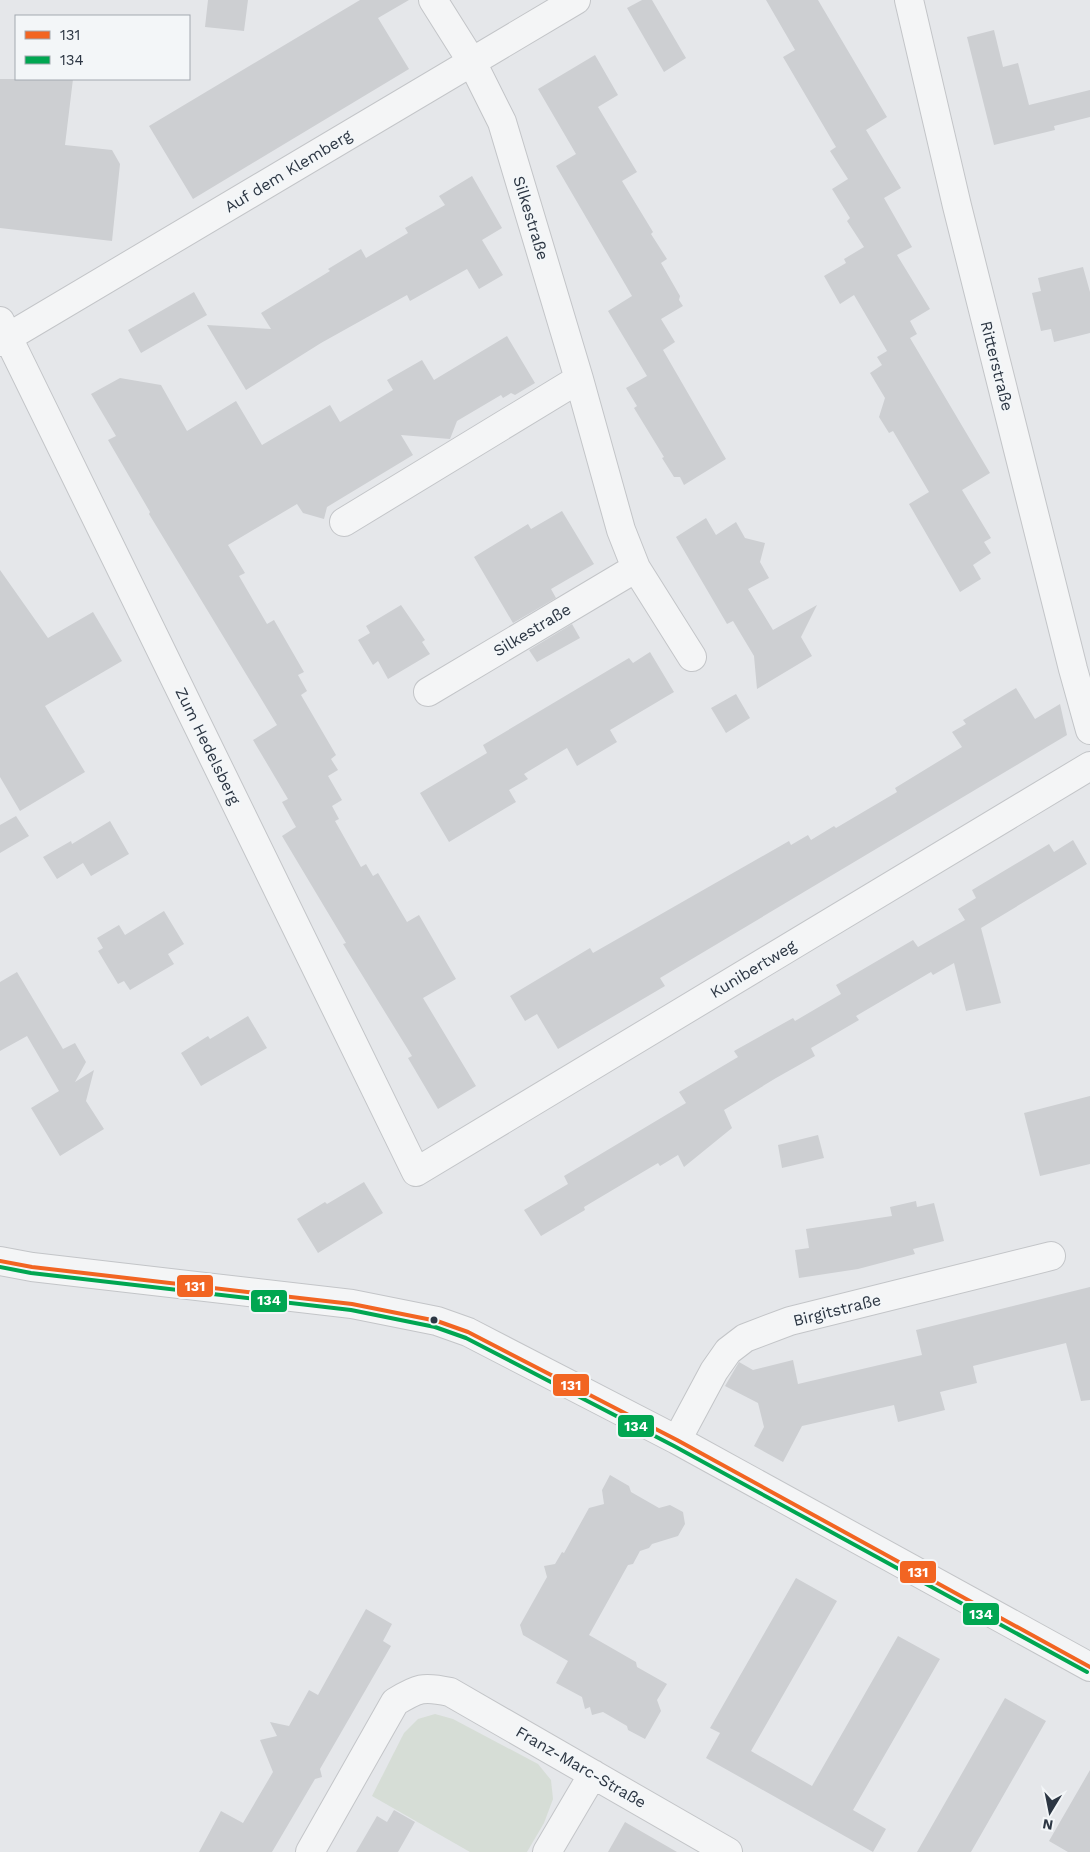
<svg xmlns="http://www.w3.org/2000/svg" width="1090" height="1852" font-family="'Work Sans',sans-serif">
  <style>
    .green { fill: #d6ddd6 }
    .building { fill: #cdcfd2 }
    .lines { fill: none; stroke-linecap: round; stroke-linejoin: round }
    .minor-casing { stroke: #c3c5c8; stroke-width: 30 }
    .minor { stroke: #f4f5f6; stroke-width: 28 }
    .bus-1-casing { stroke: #f3f6f8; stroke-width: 8 }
    .bus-2-casing { stroke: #f3f6f8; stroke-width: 8 }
    .bus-1 { stroke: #f26522; stroke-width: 4 }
    .bus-2 { stroke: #00a651; stroke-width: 4 }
    .bus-dot { fill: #2c3643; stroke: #f3f6f8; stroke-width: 2 }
    .labels { text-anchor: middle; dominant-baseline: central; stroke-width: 5; stroke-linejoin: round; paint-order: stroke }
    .street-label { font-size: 16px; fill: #2c3643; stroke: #f3f6f8 }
    .line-badge { stroke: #f3f6f8; stroke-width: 2 }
    .badge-label { font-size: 14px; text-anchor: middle; font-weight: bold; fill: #fff }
  </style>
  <rect width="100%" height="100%" fill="#e5e7ea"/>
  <path class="green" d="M 435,1714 L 453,1719 L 538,1764 L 551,1780 L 553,1799 L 544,1823 L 527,1852 L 470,1852 L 372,1796 L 404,1733 L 418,1719 Z"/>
  <path class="building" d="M 208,0 L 248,0 L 244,31 L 205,27 Z
    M 360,0 L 409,0 L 378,18 L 409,69 L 193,199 L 149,126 Z
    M 642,0 L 652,0 L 686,58 L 664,72 L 627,8 Z
    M 766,0 L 818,0 L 887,117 L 866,130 L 901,188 L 884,198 L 912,247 L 897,255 L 930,309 L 910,321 L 917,334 L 910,338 L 990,473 L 962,490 L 991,538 L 984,542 L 991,553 L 973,565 L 981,579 L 960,592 L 909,504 L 929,492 L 893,431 L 889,433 L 879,417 L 885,398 L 870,373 L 882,365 L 877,357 L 887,351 L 854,295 L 840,304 L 824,276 L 846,263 L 844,259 L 864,247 L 847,221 L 850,218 L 832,189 L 848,179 L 830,151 L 836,147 L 783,57 L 795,50 Z
    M 994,30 L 1003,67 L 1018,63 L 1029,105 L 1090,90 L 1090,117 L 1054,126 L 1055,130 L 994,145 L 967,37 Z
    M 595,55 L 618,95 L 598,107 L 637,172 L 622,181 L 653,232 L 651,234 L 667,259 L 661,263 L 680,296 L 679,300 L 683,306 L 661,319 L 675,342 L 663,350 L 726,459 L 684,485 L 680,477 L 674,477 L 662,458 L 664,457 L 634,408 L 637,406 L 626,388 L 647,376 L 608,311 L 632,296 L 556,166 L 576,154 L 538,89 Z
    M 0,79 L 73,79 L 65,145 L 112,150 L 120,164 L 112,241 L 0,228 Z
    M 472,176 L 502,228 L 482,240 L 503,275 L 479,289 L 467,269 L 410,301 L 407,295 L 321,343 L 246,390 L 207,325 L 271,329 L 261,313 L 330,271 L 328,269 L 361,249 L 366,258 L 408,233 L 405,228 L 445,205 L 439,196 Z
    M 1083,267 L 1090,292 L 1090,333 L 1054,342 L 1051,329 L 1041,331 L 1032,293 L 1041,291 L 1038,278 Z
    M 194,292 L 207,315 L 141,353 L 128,330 Z
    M 507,336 L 535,383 L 515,395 L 511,393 L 503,398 L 501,395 L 457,421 L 450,439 L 401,435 L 413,455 L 327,507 L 324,519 L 303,513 L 297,504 L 228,545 L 245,573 L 239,576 L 267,624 L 274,620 L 304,672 L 298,675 L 307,691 L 301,695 L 336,755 L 331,759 L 338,770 L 328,776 L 342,800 L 332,806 L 339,819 L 335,821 L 361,867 L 366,864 L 373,876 L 378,873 L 407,922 L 419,915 L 456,979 L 423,998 L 476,1086 L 438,1109 L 408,1058 L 412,1056 L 343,944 L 346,943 L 282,836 L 296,827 L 282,802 L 288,799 L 253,740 L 277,725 L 149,514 L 150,512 L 108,440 L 116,436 L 91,394 L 120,378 L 161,385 L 187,431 L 236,401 L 262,445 L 330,405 L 340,422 L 393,390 L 387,380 L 422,360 L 434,380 Z
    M 562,511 L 594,564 L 551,589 L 556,598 L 513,623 L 474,557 L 528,524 L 531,529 Z
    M 706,518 L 716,535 L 736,522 L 745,538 L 765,543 L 760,562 L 769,578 L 748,589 L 773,630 L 817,605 L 801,637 L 812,656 L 757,689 L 754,656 L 733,621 L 727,624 L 676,537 Z
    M 0,570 L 48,638 L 93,612 L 122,661 L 45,706 L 85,772 L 20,811 L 0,777 Z
    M 401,605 L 425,640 L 422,642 L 430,654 L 388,679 L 378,661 L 373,665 L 358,640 L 370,633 L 366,626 Z
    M 572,624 L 580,638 L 537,662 L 529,650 Z
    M 650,652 L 674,692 L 610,730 L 617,742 L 577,766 L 567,748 L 524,774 L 528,779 L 509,790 L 516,802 L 449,842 L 420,793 L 487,753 L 483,745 L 629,658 L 633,663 Z
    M 1016,688 L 1035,719 L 1060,704 L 1067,735 L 660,978 L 665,986 L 558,1049 L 537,1014 L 525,1021 L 510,996 L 590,948 L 593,953 L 789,841 L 791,845 L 808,835 L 811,840 L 834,826 L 836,828 L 897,792 L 895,788 L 962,747 L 952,732 L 966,724 L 963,720 Z
    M 736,694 L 750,718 L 726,733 L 711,708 Z
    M 16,816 L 29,836 L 0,853 L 0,825 Z
    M 110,821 L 129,854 L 91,876 L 83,863 L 57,879 L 43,857 L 71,841 L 72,844 Z
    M 1073,840 L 1087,864 L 981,928 L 1001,1003 L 966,1011 L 954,963 L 933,975 L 931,972 L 856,1016 L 859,1020 L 811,1048 L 815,1056 L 776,1078 L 724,1110 L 732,1128 L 684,1167 L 678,1155 L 660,1166 L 658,1163 L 584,1207 L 585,1210 L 541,1236 L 524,1210 L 568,1184 L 564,1176 L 686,1103 L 679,1092 L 738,1057 L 734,1051 L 793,1018 L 795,1021 L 841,994 L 836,985 L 913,940 L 918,947 L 965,920 L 958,909 L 976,898 L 972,890 L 1049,844 L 1054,852 Z
    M 164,911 L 184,944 L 168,954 L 174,964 L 130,990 L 124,981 L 118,984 L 98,951 L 103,948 L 97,938 L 119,925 L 125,935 Z
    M 17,972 L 63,1049 L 75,1043 L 86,1062 L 75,1082 L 94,1070 L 86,1101 L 104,1129 L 60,1156 L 31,1108 L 59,1091 L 27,1036 L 0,1051 L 0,982 Z
    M 248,1016 L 267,1048 L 201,1086 L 181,1053 L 208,1036 L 210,1039 Z
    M 1090,1096 L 1090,1164 L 1040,1176 L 1024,1113 Z
    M 818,1135 L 824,1158 L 782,1168 L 778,1145 Z
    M 364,1182 L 383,1213 L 318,1253 L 297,1219 L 325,1202 L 327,1204 Z
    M 916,1201 L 917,1207 L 934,1203 L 944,1241 L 913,1249 L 915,1254 L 858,1269 L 799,1278 L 795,1250 L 809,1248 L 806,1229 L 892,1216 L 890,1207 Z
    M 1090,1287 L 1090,1400 L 1081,1401 L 1066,1343 L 973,1366 L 977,1383 L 940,1392 L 945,1410 L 898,1422 L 894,1405 L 802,1426 L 783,1462 L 754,1446 L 764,1427 L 758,1403 L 725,1386 L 739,1362 L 753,1370 L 793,1360 L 798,1384 L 922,1355 L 916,1330 Z
    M 610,1475 L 629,1486 L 631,1492 L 659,1508 L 670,1505 L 683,1512 L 685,1524 L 678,1536 L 652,1544 L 649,1548 L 640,1551 L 633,1564 L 628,1565 L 589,1635 L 636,1662 L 637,1667 L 667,1684 L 657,1700 L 661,1711 L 645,1739 L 628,1730 L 627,1726 L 603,1712 L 592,1715 L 590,1707 L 585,1709 L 582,1697 L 556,1683 L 568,1661 L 523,1635 L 520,1625 L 547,1577 L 544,1566 L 555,1564 L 562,1552 L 564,1553 L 589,1508 L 604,1504 L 602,1490 Z
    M 796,1578 L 837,1601 L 751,1751 L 812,1786 L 898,1636 L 940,1659 L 853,1810 L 886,1829 L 873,1852 L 706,1758 L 720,1733 L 710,1728 Z
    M 366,1609 L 392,1624 L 383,1641 L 391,1646 L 320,1769 L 322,1777 L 315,1779 L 272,1852 L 199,1852 L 221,1811 L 243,1823 L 273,1772 L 260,1740 L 277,1736 L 270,1722 L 289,1726 L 309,1690 L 318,1695 Z
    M 1005,1698 L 1046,1721 L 971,1852 L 917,1852 Z
    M 1090,1770 L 1090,1852 L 1068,1852 L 1049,1841 Z
    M 394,1810 L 415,1822 L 398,1852 L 356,1852 L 377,1816 L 387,1822 Z
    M 625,1822 L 677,1852 L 608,1852 Z"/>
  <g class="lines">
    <g class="minor-casing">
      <path id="minor" d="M 433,0 L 472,62 L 502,122 L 579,379 L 621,530 L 636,568 L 692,657
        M 909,0 L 957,206 L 1073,669 L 1090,730
        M 0,321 L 416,1172 L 1090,766
        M 0,342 L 576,0
        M 344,522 L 579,379
        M 428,692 L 636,568
        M 0,1261 L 32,1267 L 352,1304 L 437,1321 L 468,1332 L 677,1440 L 1090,1667
        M 677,1440 L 714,1371 L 728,1351 L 745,1338 L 790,1321 L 1051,1256
        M 310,1852 L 395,1702 C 418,1688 423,1686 450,1692 L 728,1852
        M 547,1852 L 593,1774"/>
    </g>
    <use href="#minor" class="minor"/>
    <g class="bus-1-casing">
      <path id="bus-1" d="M 0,1261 L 32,1267 L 352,1304 L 437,1321 L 468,1332 L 677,1440 L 1090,1667"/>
    </g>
    <g class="bus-2-casing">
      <path id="bus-2" d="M 0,1267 L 31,1273 L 351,1310 L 435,1327 L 466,1338 L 674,1446 L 1087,1672"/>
    </g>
    <use href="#bus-1" class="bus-1"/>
    <use href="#bus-2" class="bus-2"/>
  </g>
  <circle class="bus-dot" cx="434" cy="1320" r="4.5"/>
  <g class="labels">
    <g class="street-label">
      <text transform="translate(288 171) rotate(-31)">Auf dem Klemberg</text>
      <text transform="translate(531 218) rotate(73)">Silkestraße</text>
      <text transform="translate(997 366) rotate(76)">Ritterstraße</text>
      <text transform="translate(532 630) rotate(-31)">Silkestraße</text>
      <text transform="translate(208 746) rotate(64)">Zum Hedelsberg</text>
      <text transform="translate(753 969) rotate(-31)">Kunibertweg</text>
      <text transform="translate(837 1310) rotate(-14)">Birgitstraße</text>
      <text transform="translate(581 1767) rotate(30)">Franz-Marc-Straße</text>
    </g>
  </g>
  <g class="line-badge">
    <rect x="176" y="1274" width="38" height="24" rx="5" fill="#f26522"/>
    <rect x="250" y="1289" width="38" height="24" rx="5" fill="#00a651"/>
    <rect x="552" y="1373" width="38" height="24" rx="5" fill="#f26522"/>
    <rect x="617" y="1414" width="38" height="24" rx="5" fill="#00a651"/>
    <rect x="899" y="1560" width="38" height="24" rx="5" fill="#f26522"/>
    <rect x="962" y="1602" width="38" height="24" rx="5" fill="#00a651"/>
  </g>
  <g class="badge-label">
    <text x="195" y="1291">131</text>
    <text x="269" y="1305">134</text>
    <text x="571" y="1390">131</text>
    <text x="636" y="1431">134</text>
    <text x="918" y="1577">131</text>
    <text x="981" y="1619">134</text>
  </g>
  <rect x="15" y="15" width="175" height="65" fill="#f3f6f8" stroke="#a3a9b0"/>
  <rect x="25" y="31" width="25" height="8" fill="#f26522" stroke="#a3a9b0"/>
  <text x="60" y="40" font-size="15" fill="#2c3643">131</text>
  <rect x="25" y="56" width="25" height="8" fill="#00a651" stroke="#a3a9b0"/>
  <text x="60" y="65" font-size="15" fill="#2c3643">134</text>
  <g transform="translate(1050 1812) rotate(190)" stroke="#f3f6f8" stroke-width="4" paint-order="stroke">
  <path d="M0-4L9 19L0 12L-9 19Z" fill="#2c3643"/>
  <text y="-8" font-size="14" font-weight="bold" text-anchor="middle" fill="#2c3643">N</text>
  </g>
</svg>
